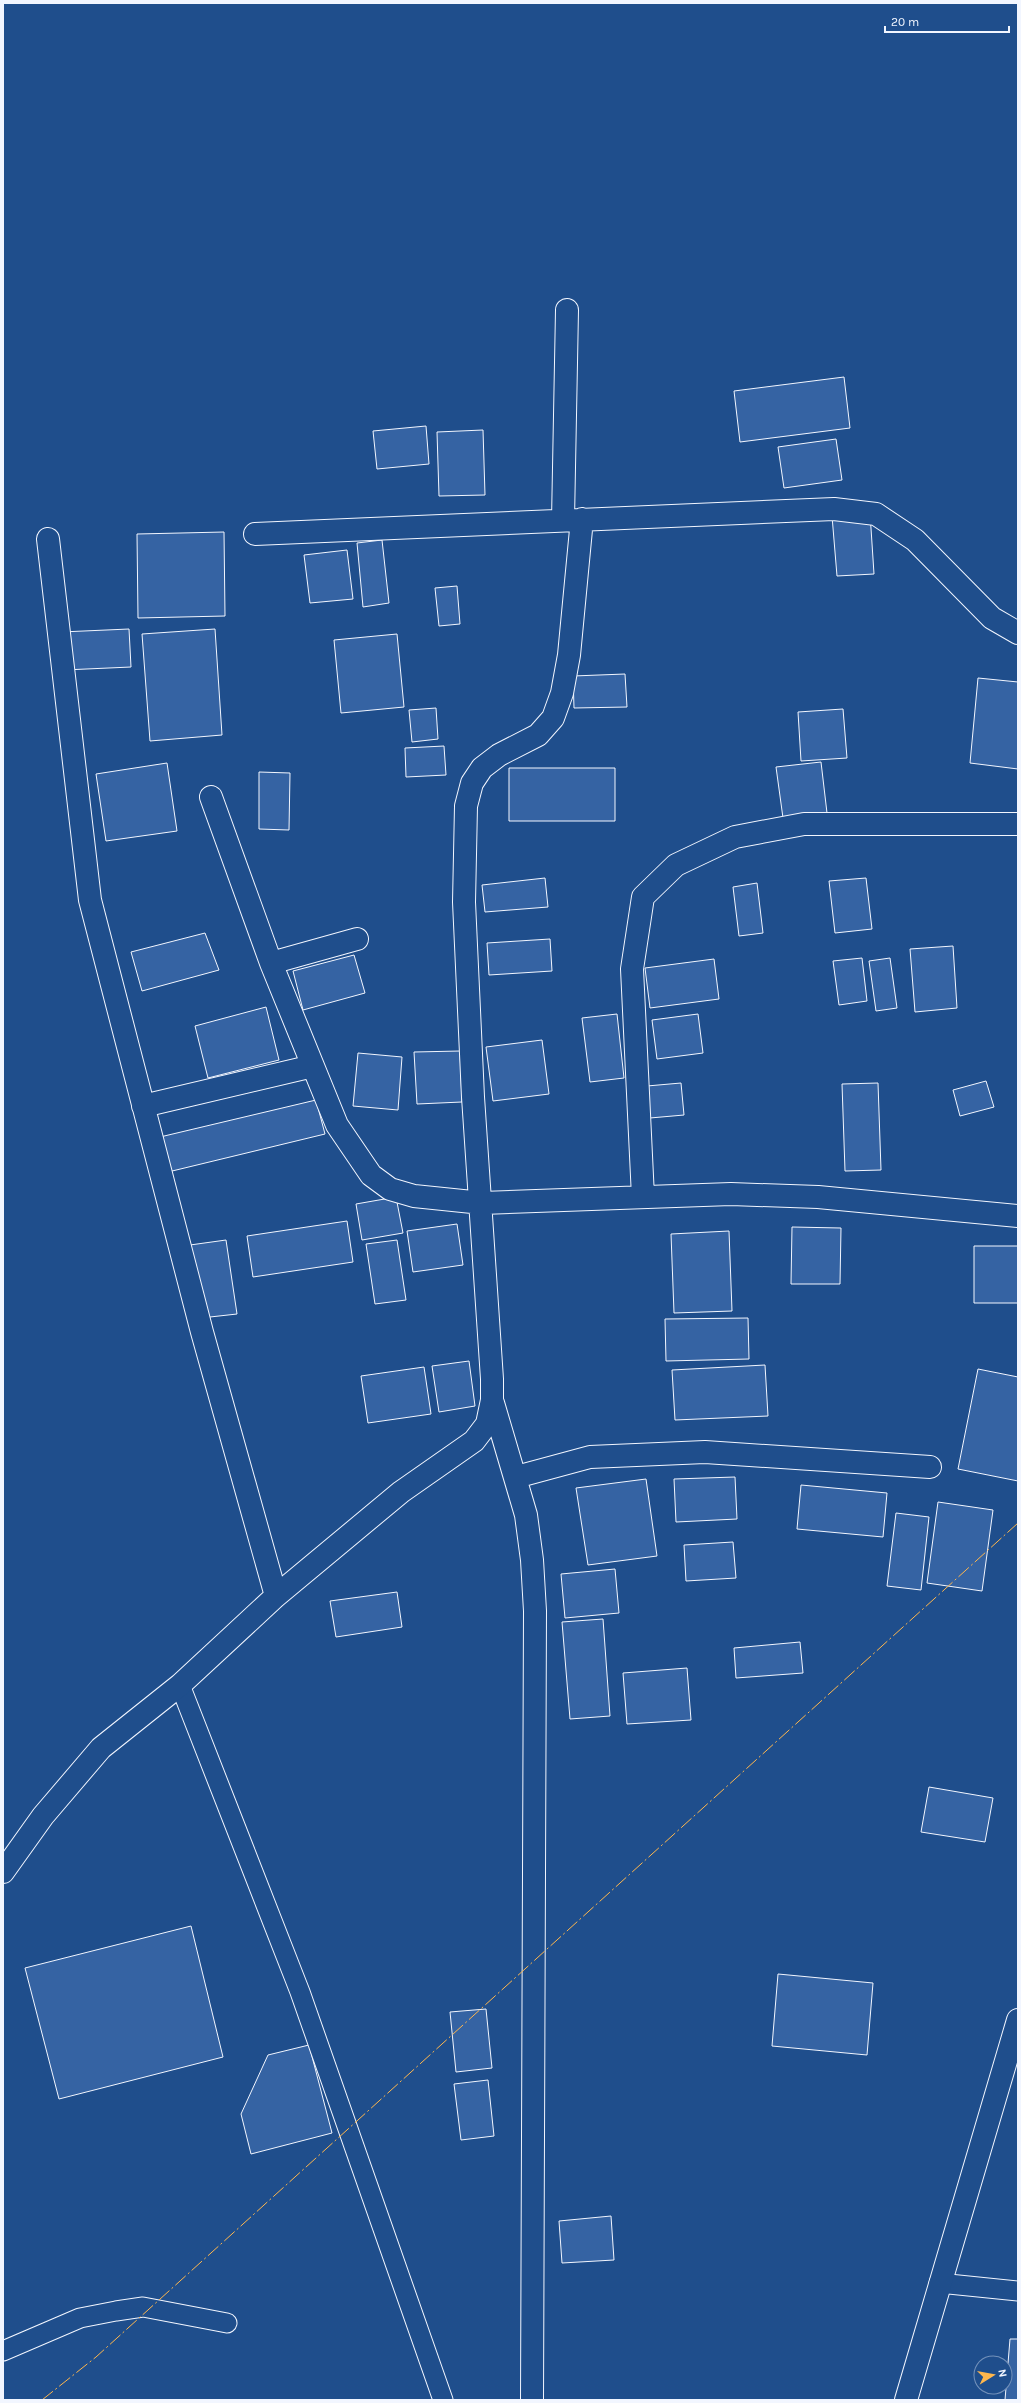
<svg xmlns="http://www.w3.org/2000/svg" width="1021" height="2403" font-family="Karla,sans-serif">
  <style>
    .building { fill: #3563a3; stroke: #f2f6ff }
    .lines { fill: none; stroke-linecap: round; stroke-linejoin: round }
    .service-casing { stroke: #f2f6ff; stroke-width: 21 }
    .minor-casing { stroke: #f2f6ff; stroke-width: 24 }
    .service { stroke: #1f4e8c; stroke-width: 19 }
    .minor { stroke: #1f4e8c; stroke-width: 22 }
    .power { stroke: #ffb74d; stroke-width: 1; stroke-dasharray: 14 3 2 3; stroke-linecap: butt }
  </style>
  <rect width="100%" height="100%" fill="#1f4e8c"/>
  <path class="building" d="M 844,377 L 850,428 L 740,442 L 734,391 Z
    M 426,426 L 429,464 L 377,469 L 373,431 Z
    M 483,430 L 485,495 L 439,496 L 437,432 Z
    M 836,439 L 842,480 L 784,488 L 778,447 Z
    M 870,513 L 874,574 L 837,576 L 832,516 Z
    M 224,532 L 225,616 L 138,618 L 137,534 Z
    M 382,540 L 389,603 L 363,607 L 357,543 Z
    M 347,550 L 353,599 L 310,603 L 304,555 Z
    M 457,586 L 460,624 L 439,626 L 435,588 Z
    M 129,629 L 131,667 L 64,670 L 61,632 Z
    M 215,629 L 222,735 L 150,741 L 142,634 Z
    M 397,634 L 404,707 L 341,713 L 334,640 Z
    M 625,674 L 627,707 L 574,708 L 573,676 Z
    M 978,678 L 1018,682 L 1018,769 L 970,763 Z
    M 436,708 L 438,739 L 412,742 L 409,710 Z
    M 843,709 L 847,758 L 801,761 L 798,712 Z
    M 444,746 L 446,775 L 406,777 L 405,748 Z
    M 821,762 L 827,813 L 783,818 L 776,767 Z
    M 167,763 L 177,831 L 106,841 L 96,774 Z
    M 509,768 L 615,768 L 615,821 L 509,821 Z
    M 259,772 L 290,773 L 289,830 L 259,829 Z
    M 545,878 L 548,907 L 485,912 L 482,885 Z
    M 866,878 L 872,929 L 835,933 L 829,881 Z
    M 757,883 L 763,933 L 739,936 L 733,887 Z
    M 205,933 L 219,970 L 142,991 L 131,952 Z
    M 550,939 L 552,971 L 489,975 L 487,943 Z
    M 953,946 L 957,1008 L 915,1012 L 910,949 Z
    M 354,955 L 365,993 L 303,1010 L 293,971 Z
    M 862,958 L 867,1001 L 839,1005 L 833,961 Z
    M 890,958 L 897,1008 L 876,1011 L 869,961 Z
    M 714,959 L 719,999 L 650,1008 L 645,968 Z
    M 266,1007 L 279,1060 L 208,1078 L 195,1026 Z
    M 617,1014 L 624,1078 L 590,1082 L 582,1018 Z
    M 698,1014 L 703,1053 L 657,1059 L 652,1020 Z
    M 542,1040 L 549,1094 L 493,1101 L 486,1047 Z
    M 460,1051 L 462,1102 L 417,1104 L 414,1052 Z
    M 358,1053 L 402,1057 L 398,1110 L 353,1106 Z
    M 986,1081 L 994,1107 L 960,1116 L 953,1090 Z
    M 681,1083 L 684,1115 L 650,1118 L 647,1086 Z
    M 878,1083 L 881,1170 L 845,1171 L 842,1084 Z
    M 316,1100 L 325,1134 L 168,1172 L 160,1137 Z
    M 396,1197 L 403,1233 L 362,1240 L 356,1204 Z
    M 347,1221 L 353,1262 L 253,1277 L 247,1236 Z
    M 457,1224 L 463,1265 L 413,1272 L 407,1231 Z
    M 792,1227 L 841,1228 L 840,1284 L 791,1284 Z
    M 729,1231 L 732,1311 L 674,1313 L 671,1234 Z
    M 226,1240 L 237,1314 L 201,1318 L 190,1245 Z
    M 397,1240 L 406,1300 L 375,1304 L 366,1244 Z
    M 974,1246 L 1018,1246 L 1018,1303 L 974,1303 Z
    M 748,1318 L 749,1359 L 666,1361 L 665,1319 Z
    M 469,1361 L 475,1406 L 439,1412 L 432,1366 Z
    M 765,1365 L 768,1416 L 675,1420 L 672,1370 Z
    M 424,1367 L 431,1414 L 368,1423 L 361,1376 Z
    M 978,1369 L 1018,1377 L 1018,1481 L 958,1469 Z
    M 735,1477 L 737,1519 L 676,1522 L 674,1479 Z
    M 646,1479 L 657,1556 L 588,1565 L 576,1488 Z
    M 801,1485 L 887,1493 L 883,1537 L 797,1529 Z
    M 938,1502 L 993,1510 L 982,1591 L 927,1583 Z
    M 896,1513 L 929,1517 L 921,1590 L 887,1586 Z
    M 733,1542 L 736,1578 L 686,1581 L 684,1545 Z
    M 615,1569 L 619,1613 L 565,1618 L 561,1574 Z
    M 397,1592 L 402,1627 L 336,1637 L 330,1601 Z
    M 603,1619 L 610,1716 L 570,1719 L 562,1622 Z
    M 800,1642 L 803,1673 L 736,1678 L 734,1648 Z
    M 687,1668 L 691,1720 L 627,1724 L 623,1673 Z
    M 929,1787 L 993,1798 L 985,1842 L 921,1832 Z
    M 191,1926 L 223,2057 L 59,2099 L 25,1968 Z
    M 778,1974 L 873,1983 L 867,2055 L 772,2046 Z
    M 486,2009 L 492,2068 L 456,2072 L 450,2012 Z
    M 309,2045 L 332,2133 L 251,2154 L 241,2114 L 268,2055 Z
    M 488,2080 L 494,2136 L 461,2140 L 454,2084 Z
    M 611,2216 L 614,2260 L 562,2263 L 559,2221 Z
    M 1010,2339 L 1018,2339 L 1018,2400 L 1005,2400 Z"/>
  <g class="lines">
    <g class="service-casing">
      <path id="service" d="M 180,1685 L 300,1992 L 443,2400
        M 939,2283 L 1018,2291
        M 3,2351 L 80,2318 L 116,2311 L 143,2307 L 227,2323"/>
    </g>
    <g class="minor-casing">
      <path id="minor" d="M 563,520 L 567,310
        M 255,534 L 834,509 L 876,514 L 915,540 L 992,618 L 1018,633
        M 48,539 L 90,900 L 202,1332 L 276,1596
        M 211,797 L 271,963 L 337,1125 L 371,1175 L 390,1189 L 414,1196 L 482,1203 L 731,1194 L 818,1197 L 1018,1216
        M 271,963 L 357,939
        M 143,1106 L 313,1066
        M 643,1197 L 632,969 L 643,897 L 676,865 L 735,837 L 804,824 L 1018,824
        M 493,1403 L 526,1515 L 532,1560 L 535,1611 L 532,2400
        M 516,1477 L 590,1457 L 705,1452 L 930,1467
        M 3,1872 L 43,1816 L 101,1748 L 180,1685 L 276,1596 L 401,1492 L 474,1441 L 487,1424 L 492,1400 L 492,1379 L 473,1097 L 464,902 L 466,806 L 472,783 L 482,768 L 499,755 L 538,735 L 553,718 L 562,693 L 569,655 L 582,519
        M 906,2400 L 1018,2020"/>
    </g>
    <use href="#service" class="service"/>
    <use href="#minor" class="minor"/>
    <path class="power" d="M 42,2400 L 96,2357 L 1018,1523"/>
  </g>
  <rect width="1021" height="2403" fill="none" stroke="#f2f6ff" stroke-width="8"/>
  <g transform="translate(993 2375) rotate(79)"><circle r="19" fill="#1f4e8c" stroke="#7391ba"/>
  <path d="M0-3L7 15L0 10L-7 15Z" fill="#ffb74d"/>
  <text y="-6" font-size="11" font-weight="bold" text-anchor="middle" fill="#f2f6ff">N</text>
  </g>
  <path d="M885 26v6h124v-6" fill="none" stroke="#f2f6ff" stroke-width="2"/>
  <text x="891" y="26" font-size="12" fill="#f2f6ff" stroke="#1f4e8c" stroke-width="3" paint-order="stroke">20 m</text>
</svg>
